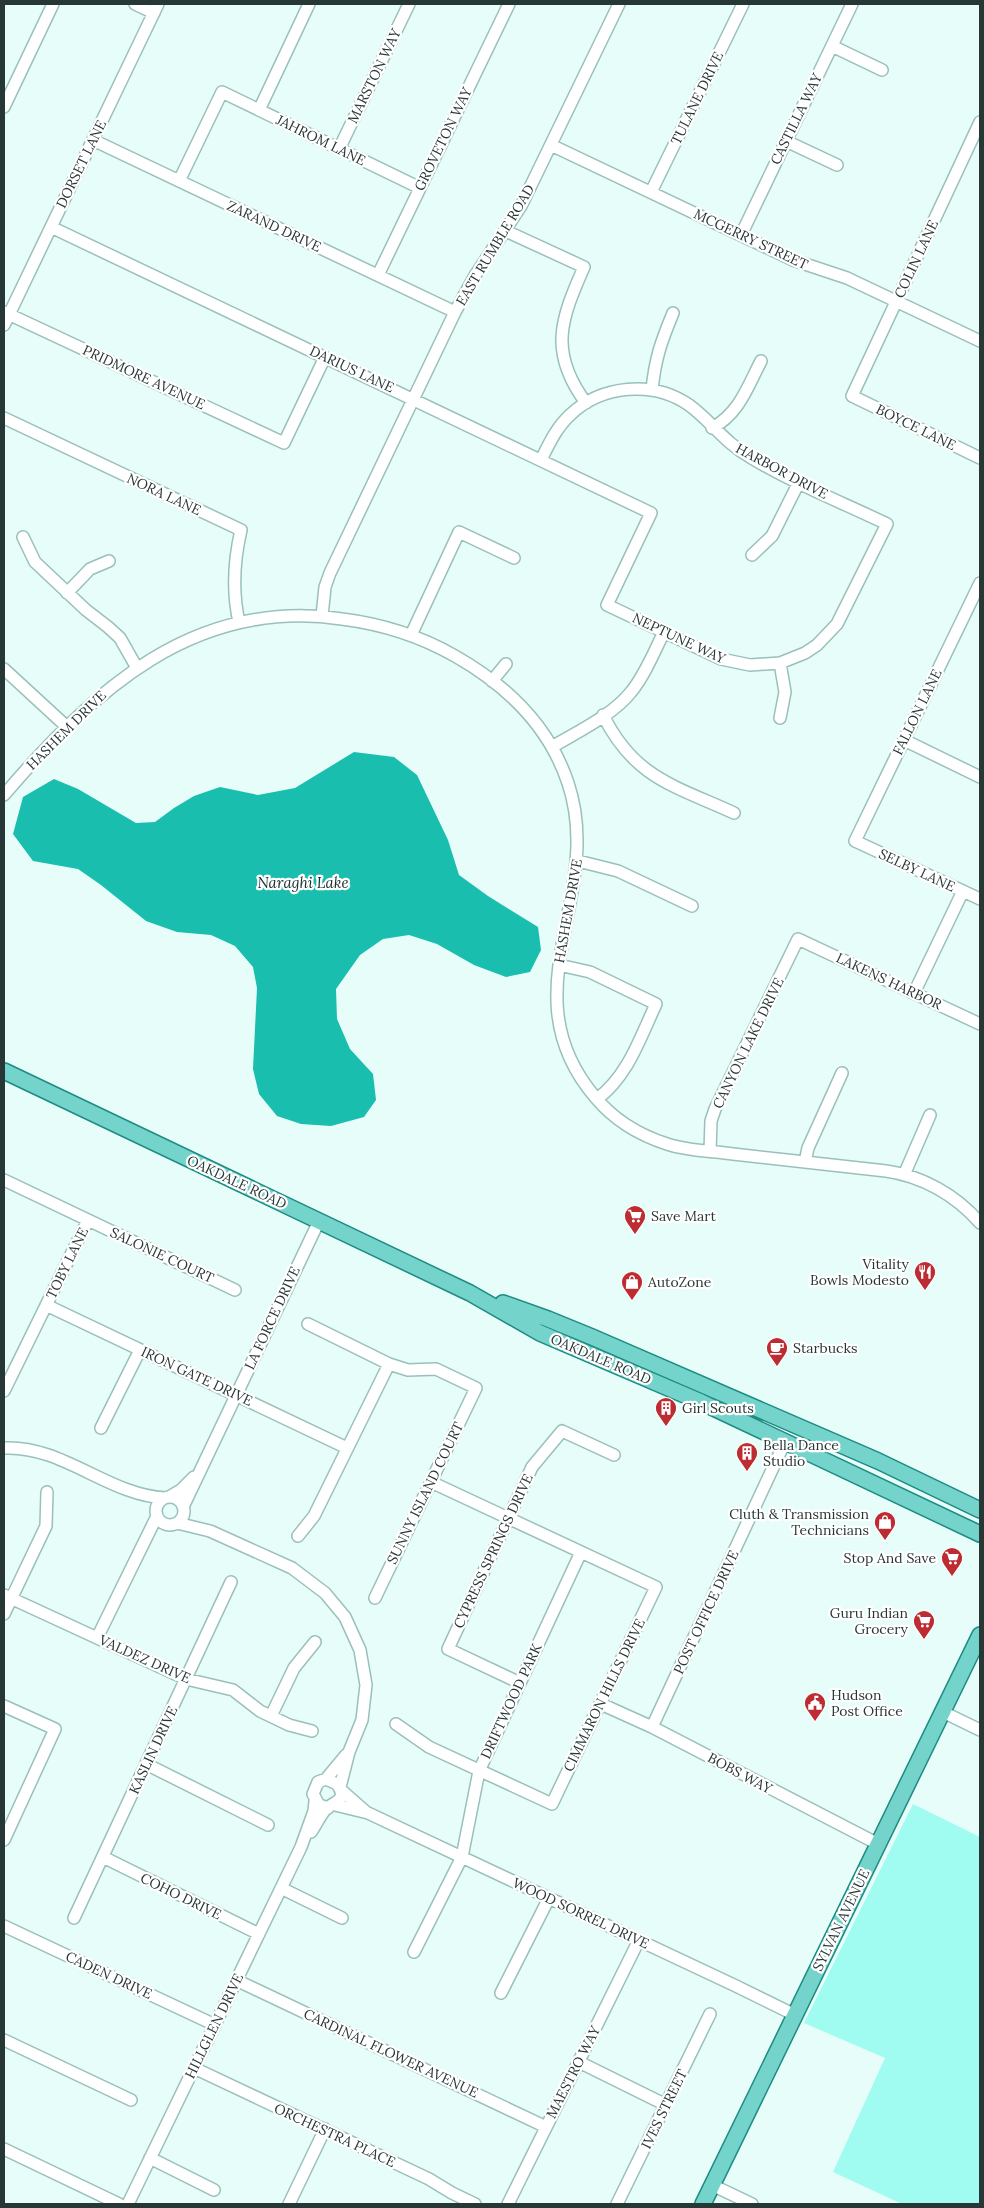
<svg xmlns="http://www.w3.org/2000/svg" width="984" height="2208" font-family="Lora,serif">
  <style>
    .green { fill: #a0fcf0 }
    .water { fill: #19beaf }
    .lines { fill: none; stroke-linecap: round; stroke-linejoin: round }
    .minor-casing { stroke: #9ac0ba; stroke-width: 14 }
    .major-casing { stroke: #1d8b81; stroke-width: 18 }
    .minor { stroke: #fff; stroke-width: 11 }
    .major { stroke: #74d4cc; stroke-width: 15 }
    .labels { text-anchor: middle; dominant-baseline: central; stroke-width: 4.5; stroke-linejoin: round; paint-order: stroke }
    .street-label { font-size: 14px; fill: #273735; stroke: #fff }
    .poi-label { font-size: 14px; fill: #273735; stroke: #fff; text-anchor: start }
    .water-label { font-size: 15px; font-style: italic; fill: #172f2c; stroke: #fff }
  </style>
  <rect width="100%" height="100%" fill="#e6fdfa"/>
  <path class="green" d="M 913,1804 L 980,1837 L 980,2204 L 902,2204 L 833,2172 L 885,2058 L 804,2023 Z"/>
  <path class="water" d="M 354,752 L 394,757 L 417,775 L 448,840 L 459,875 L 488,896 L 538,927 L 541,950 L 530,972 L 506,977 L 474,965 L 437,944 L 409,935 L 383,939 L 360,955 L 336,989 L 337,1019 L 350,1049 L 373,1074 L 376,1100 L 364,1117 L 331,1126 L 301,1124 L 277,1116 L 259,1094 L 253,1069 L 257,988 L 253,967 L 235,946 L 211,935 L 177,932 L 146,921 L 101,885 L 78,869 L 33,861 L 13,834 L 23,797 L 54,779 L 78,789 L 136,823 L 155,822 L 174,808 L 194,796 L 220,787 L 258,795 L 295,788 Z"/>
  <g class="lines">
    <g class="minor-casing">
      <path id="minor" d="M 135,4 L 154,13
        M 832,46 L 882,70
        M 4,107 L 53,4
        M 259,110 L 309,4
        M 980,122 L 852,396 L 980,458
        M 93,140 L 455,312
        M 786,141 L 837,165
        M 551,145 L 793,260 L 847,278 L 980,341
        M 339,149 L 409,4
        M 179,181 L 222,92 L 420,188
        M 651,192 L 743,4
        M 51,227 L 651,513 L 607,605 L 721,659 L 750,665 L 780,663 L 805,653 L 817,645 L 837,624 L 887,524 C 841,502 793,483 750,457 C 725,443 711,421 689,405 C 653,380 601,385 570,415 C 556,428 549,444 541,460
        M 506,231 L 584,267 C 561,319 548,352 586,403
        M 741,235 L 852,4
        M 378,275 L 509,4
        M 4,312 L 284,443 L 325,357
        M 4,325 L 158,4
        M 652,390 C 655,359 661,342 673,313
        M 4,418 L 241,530 C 234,560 232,591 239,622
        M 712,428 C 739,414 748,386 761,361
        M 23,537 L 35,562 L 86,610 L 108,627 L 120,638 L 137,668
        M 752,555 L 772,536 L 799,482
        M 980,583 L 855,841 L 980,899
        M 67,593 L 90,569 L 109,561
        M 322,616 L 325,587 L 330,573 L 455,312 L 476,274 L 521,206 L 619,4
        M 411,635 L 459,532 L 514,558
        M 780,663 L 785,692 L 780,718
        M 4,669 L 67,727
        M 492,681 L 506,664
        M 603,715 C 634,778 675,786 734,813
        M 904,740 L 980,777
        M 552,747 C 577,732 613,715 631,692 C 645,675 654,652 664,632
        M 4,795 C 93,691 194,597 342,619 C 382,624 420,636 455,656 C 506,685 549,726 568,783 C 606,896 506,992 595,1097 C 614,1120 639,1135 667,1144 C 688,1151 711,1151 733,1154 C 784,1160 835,1165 886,1171 C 922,1176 956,1195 980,1223
        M 578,861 L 618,871 L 692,906
        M 559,965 L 590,972 L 656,1004 C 640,1038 628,1076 597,1099
        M 914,993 L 963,891
        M 710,1151 L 711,1121 L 715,1109 L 798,939 L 980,1024
        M 805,1162 L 808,1148 L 842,1073
        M 904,1175 L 930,1115
        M 4,1180 L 235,1290
        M 46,1305 L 347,1448
        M 308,1324 L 389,1364 L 408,1370 L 436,1369 L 476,1388 L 375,1598
        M 4,1391 L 88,1220
        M 101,1428 L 140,1350
        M 4,1448 C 62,1445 108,1495 165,1498
        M 169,1497 L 181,1490 L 194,1477
        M156 1511a14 14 0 1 1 28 0a14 14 0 1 1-28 0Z
        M 183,1507 L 319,1221
        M 177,1523 L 210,1531 L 292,1568 L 325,1593 L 345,1617 L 360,1650 L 366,1685 L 362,1720 L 349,1752 L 340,1787
        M 298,1536 L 314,1516 L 389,1364
        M 4,1595 L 186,1679 L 233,1690 L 260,1711 L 289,1725 L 312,1731
        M 4,1614 L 46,1526 L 47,1492
        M 97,1638 L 157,1516
        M 520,1683 L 448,1649 L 532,1467 L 562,1431 L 614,1455
        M 601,1704 L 652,1727 L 878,1844
        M 4,1706 L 55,1729 L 4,1840
        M 943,1712 L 980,1730
        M 271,1716 L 294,1668 L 315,1642
        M 396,1724 L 429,1747 L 552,1804 L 656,1587 L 431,1482
        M 652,1727 L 785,1442
        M 146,1764 L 268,1825
        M 326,1779 L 346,1755
        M 341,1790 L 366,1812
        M 335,1805 L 368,1813 L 736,1986 L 795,2015
        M 311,1832 C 316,1825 321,1813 327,1808 C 336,1801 348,1800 337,1784 L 326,1779 L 318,1782 L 313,1794 L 319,1805 L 328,1808
        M 103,1857 L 259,1934
        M 281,1888 L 342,1918
        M 74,1918 L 231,1582
        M 4,1926 L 215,2025
        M 414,1952 L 462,1857 L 479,1771 L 581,1552
        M 236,1980 L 546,2127
        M 501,1993 L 549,1898
        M 4,2040 L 131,2100
        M 579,2062 L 666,2105
        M 194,2068 L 429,2179 L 452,2193 L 475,2204
        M 4,2149 L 119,2204
        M 150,2158 L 214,2190
        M 712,2185 L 752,2204
        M 128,2204 L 301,1847 L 314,1811 L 315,1801
        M 289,2204 L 325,2129
        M 508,2204 L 639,1940
        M 617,2204 L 710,2014"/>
    </g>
    <g class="major-casing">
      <path id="major" d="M 4,1071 L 470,1293 L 540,1333 L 701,1402 L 980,1534
        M 503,1303 L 548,1319 L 592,1337 L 878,1461 L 980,1510
        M 703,2204 L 980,1635"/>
    </g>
    <use href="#minor" class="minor"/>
    <use href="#major" class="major"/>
  </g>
  <defs>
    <g id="supermarket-pin" transform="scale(1.125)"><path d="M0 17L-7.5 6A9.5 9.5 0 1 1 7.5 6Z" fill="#bc2c32" stroke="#fff"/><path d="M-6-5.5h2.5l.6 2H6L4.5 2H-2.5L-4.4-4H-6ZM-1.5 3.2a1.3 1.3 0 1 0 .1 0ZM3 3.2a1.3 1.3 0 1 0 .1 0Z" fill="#fff"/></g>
    <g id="restaurant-pin" transform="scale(1.125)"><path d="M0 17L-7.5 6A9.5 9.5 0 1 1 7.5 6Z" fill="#bc2c32" stroke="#fff"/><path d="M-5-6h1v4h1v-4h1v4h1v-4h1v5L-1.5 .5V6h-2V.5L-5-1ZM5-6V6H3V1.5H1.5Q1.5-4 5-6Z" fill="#fff"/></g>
    <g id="shop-pin" transform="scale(1.125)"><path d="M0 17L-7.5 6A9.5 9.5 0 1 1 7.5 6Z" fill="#bc2c32" stroke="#fff"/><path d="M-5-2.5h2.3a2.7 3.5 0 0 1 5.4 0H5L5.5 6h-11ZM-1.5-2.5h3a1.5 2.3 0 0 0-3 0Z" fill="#fff"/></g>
    <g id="cafe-pin" transform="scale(1.125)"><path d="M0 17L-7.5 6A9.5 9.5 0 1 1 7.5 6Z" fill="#bc2c32" stroke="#fff"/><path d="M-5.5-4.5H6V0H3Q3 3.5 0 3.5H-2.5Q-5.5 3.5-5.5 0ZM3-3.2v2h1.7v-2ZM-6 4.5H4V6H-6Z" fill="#fff"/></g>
    <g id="building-pin" transform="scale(1.125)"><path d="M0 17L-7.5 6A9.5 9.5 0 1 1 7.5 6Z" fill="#bc2c32" stroke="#fff"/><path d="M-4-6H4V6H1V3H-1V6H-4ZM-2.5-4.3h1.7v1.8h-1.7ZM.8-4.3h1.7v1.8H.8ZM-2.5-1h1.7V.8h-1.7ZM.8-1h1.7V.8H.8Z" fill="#fff"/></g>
    <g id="civic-pin" transform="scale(1.125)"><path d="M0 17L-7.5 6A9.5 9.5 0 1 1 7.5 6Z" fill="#bc2c32" stroke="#fff"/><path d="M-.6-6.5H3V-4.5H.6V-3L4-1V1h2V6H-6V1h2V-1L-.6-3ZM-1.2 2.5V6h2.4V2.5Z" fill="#fff"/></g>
  </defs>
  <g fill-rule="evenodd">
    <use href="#supermarket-pin" x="635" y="1216"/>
    <use href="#restaurant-pin" x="925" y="1272"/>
    <use href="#shop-pin" x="632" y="1282"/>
    <use href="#cafe-pin" x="777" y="1348"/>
    <use href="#building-pin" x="666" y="1408"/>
    <use href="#building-pin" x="747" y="1453"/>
    <use href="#shop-pin" x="885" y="1522"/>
    <use href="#supermarket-pin" x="952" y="1558"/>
    <use href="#supermarket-pin" x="924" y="1621"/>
    <use href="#civic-pin" x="815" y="1703"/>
  </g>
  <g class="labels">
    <g class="street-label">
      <text transform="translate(374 76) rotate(-64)">MARSTON WAY</text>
      <text transform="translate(697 98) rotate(-64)">TULANE DRIVE</text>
      <text transform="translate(796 119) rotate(-64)">CASTILLA WAY</text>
      <text transform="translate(443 139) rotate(-64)">GROVETON WAY</text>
      <text transform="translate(321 140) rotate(26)">JAHROM LANE</text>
      <text transform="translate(81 164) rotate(-64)">DORSET LANE</text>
      <text transform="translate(274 226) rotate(25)">ZARAND DRIVE</text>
      <text transform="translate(751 239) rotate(25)">MCGERRY STREET</text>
      <text transform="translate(495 245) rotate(-59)">EAST RUMBLE ROAD</text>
      <text transform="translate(916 259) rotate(-65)">COLIN LANE</text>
      <text transform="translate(352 369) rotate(25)">DARIUS LANE</text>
      <text transform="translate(144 377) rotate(25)">PRIDMORE AVENUE</text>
      <text transform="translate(916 427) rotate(26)">BOYCE LANE</text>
      <text transform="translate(782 471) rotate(28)">HARBOR DRIVE</text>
      <text transform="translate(164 494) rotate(25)">NORA LANE</text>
      <text transform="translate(679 638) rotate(25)">NEPTUNE WAY</text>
      <text transform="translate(917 712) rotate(-64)">FALLON LANE</text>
      <text transform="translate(66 730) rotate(-45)">HASHEM DRIVE</text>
      <text transform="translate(917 870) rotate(25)">SELBY LANE</text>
      <text transform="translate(568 911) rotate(-80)">HASHEM DRIVE</text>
      <text transform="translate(889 981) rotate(25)">LAKENS HARBOR</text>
      <text transform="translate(748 1043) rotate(-64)">CANYON LAKE DRIVE</text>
      <text transform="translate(237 1182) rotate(25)">OAKDALE ROAD</text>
      <text transform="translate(162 1255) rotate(25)">SALONIE COURT</text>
      <text transform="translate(67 1263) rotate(-64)">TOBY LANE</text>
      <text transform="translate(272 1318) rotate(-65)">LA FORCE DRIVE</text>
      <text transform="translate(601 1359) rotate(23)">OAKDALE ROAD</text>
      <text transform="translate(197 1376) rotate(25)">IRON GATE DRIVE</text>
      <text transform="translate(425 1493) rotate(-64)">SUNNY ISLAND COURT</text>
      <text transform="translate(493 1551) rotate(-65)">CYPRESS SPRINGS DRIVE</text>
      <text transform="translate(706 1612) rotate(-65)">POST OFFICE DRIVE</text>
      <text transform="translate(145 1659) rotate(24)">VALDEZ DRIVE</text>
      <text transform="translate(604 1695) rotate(-64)">CIMMARON HILLS DRIVE</text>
      <text transform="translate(511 1701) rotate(-65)">DRIFTWOOD PARK</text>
      <text transform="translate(153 1750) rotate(-65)">KASLIN DRIVE</text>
      <text transform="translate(740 1773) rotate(28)">BOBS WAY</text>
      <text transform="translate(181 1896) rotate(26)">COHO DRIVE</text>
      <text transform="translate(581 1913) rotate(25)">WOOD SORREL DRIVE</text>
      <text transform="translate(841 1920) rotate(-64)">SYLVAN AVENUE</text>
      <text transform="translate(109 1975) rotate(25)">CADEN DRIVE</text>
      <text transform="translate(214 2026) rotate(-64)">HILLGLEN DRIVE</text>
      <text transform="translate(391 2053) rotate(25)">CARDINAL FLOWER AVENUE</text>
      <text transform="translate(573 2072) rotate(-63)">MAESTRO WAY</text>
      <text transform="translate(664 2109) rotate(-64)">IVES STREET</text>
      <text transform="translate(335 2135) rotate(25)">ORCHESTRA PLACE</text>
    </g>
    <g class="poi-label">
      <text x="651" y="1216">Save Mart</text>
      <text x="909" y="1264" text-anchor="end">Vitality<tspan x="909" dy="16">Bowls Modesto</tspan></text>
      <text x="648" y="1282">AutoZone</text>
      <text x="793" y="1348">Starbucks</text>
      <text x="682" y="1408">Girl Scouts</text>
      <text x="763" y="1445">Bella Dance<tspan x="763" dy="16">Studio</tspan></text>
      <text x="869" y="1514" text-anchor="end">Cluth &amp; Transmission<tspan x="869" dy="16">Technicians</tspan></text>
      <text x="936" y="1558" text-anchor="end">Stop And Save</text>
      <text x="908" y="1613" text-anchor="end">Guru Indian<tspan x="908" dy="16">Grocery</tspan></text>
      <text x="831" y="1695">Hudson<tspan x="831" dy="16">Post Office</tspan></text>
    </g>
    <g class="water-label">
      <text x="303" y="882">Naraghi Lake</text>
    </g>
  </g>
  <rect width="984" height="2208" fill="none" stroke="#273735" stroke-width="10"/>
</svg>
